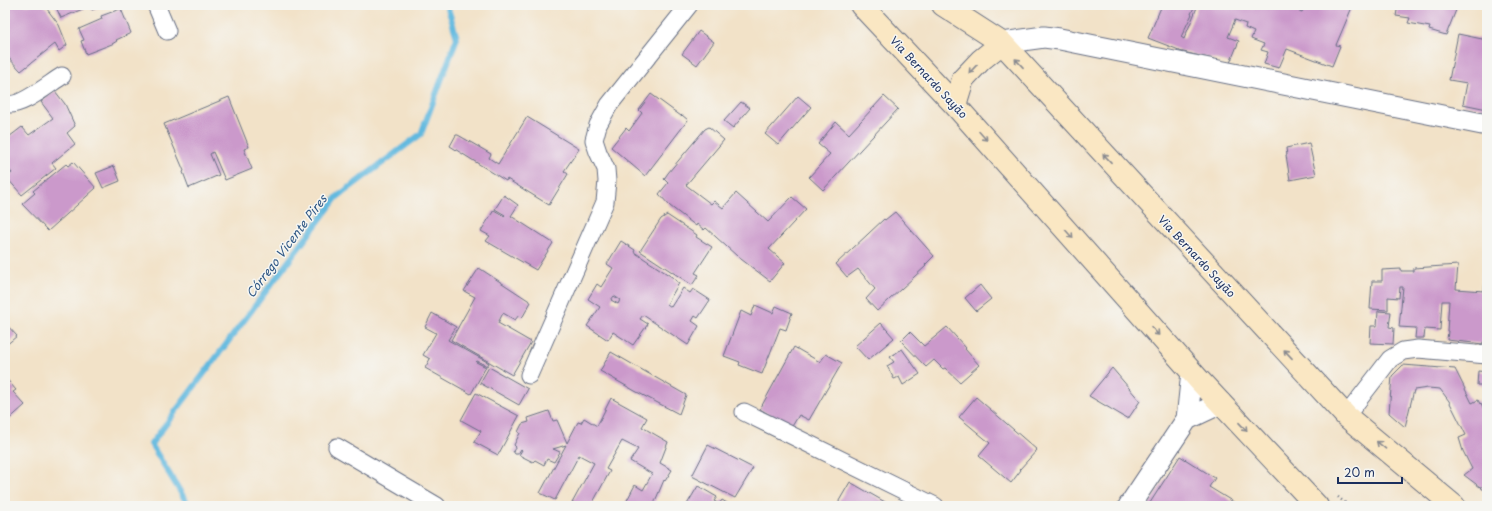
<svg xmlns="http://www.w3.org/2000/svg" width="1492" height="511" font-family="'Playpen Sans',sans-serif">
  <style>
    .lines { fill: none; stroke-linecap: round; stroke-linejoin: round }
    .stream { stroke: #62b9df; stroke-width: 6 }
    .building { fill: #cb99cb; fill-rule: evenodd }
    .minor-casing { stroke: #666e83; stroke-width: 19 }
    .tertiary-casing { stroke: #666e83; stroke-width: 23 }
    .secondary-casing { stroke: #666e83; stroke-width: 24 }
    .path { stroke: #666e83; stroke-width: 2.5; stroke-dasharray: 1 3; stroke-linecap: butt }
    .minor { stroke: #fff; stroke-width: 17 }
    .tertiary { stroke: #fff; stroke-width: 21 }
    .secondary { stroke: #fae7c3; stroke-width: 22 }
    .oneway { stroke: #8a8b90 }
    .labels { text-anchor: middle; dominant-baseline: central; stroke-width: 3; stroke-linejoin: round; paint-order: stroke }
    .street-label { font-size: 11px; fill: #1b2f5e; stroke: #f6f6f2 }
    .water-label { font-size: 12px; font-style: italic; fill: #305885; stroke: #f6f6f2 }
  </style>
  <rect width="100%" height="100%" fill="#f6f6f2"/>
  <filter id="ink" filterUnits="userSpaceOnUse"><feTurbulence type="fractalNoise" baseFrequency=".025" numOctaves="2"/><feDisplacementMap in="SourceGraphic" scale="8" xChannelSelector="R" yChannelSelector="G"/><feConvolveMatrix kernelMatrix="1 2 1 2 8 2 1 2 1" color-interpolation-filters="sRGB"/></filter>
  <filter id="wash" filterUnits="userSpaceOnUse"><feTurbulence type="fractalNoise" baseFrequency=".012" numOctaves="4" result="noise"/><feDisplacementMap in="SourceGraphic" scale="16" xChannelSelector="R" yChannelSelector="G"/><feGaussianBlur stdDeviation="0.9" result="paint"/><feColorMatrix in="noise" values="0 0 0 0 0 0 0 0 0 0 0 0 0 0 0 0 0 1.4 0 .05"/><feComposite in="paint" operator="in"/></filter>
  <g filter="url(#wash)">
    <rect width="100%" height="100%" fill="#f2e2c8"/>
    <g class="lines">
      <path class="stream" d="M 189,506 L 151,444 L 337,197 L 421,134 L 457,38 L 447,5"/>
    </g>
    <g id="blocks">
      <path class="building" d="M 5,5 L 44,5 L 59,25 L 67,45 L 59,51 L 55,44 L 21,71 L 5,54 Z
        M 55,5 L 104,5 L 92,10 L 90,6 L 61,18 Z
        M 1162,5 L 1195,5 L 1191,14 L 1192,14 L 1181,37 L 1184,39 L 1198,5 L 1253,5 L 1252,9 L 1253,9 L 1255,5 L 1285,5 L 1302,12 L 1305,5 L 1353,5 L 1336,45 L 1340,46 L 1332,66 L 1287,49 L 1279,68 L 1264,64 L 1268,52 L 1261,50 L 1264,44 L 1251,39 L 1254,32 L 1245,28 L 1246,24 L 1235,20 L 1228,37 L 1239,41 L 1230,63 L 1179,51 L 1179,50 L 1148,38 Z
        M 1398,5 L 1458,5 L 1446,35 L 1429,30 L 1430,27 L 1408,23 L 1410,18 L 1396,16 Z
        M 122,6 L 122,8 L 121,9 L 131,33 L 116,40 L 117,41 L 112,44 L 86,54 L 81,41 L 84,40 L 79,29 L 102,19 L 101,16 L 120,9 L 119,8 Z
        M 699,31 L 714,42 L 697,65 L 682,54 Z
        M 1458,34 L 1487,40 L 1487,109 L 1463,104 L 1467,83 L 1449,80 Z
        M 55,91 L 65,104 L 75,126 L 67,133 L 75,144 L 52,163 L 56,168 L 22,195 L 6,177 L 12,173 L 5,165 L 5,140 L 22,127 L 29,135 L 53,118 L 41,102 Z
        M 651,94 L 681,116 L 682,115 L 688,120 L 645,176 L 611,147 L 626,128 L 629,131 L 642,113 L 639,110 Z
        M 798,96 L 811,107 L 778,145 L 765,134 Z
        M 884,96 L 898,109 L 823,190 L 809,177 L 830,154 L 818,144 L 836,122 L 849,134 Z
        M 229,97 L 249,147 L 244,149 L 252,169 L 225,180 L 213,152 L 210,154 L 219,175 L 189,188 L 183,172 L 184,171 L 164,124 Z
        M 741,102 L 750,108 L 733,128 L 724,121 Z
        M 527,117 L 579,149 L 564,171 L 568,174 L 549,205 L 507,179 L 506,181 L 450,146 L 456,135 L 458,135 L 491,154 L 489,158 L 498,164 Z
        M 709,127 L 724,140 L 686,185 L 711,204 L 714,201 L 723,208 L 736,193 L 768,222 L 792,197 L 806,209 L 769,249 L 785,263 L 770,281 L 737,256 L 706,228 L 704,230 L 697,224 L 696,226 L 670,206 L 659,194 L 668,183 L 664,179 L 668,173 L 705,129 Z
        M 1309,143 L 1316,175 L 1290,180 L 1286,155 L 1287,155 L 1286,148 Z
        M 73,162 L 96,188 L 48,231 L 22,204 L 35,193 L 33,191 L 66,164 L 68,166 Z
        M 114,166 L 120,181 L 103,188 L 96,173 Z
        M 504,195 L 518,205 L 511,216 L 553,243 L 536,270 L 486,241 L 490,236 L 481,231 L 494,210 L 504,216 L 505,215 L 495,209 Z
        M 895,212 L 934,256 L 925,265 L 926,266 L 877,311 L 866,299 L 875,289 L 858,269 L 847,277 L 836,264 L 884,219 L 885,220 Z
        M 667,215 L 697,235 L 696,237 L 712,247 L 695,273 L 699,275 L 692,285 L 640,251 L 661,219 Z
        M 621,241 L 635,250 L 634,252 L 675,279 L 675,280 L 679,283 L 667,304 L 671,307 L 683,288 L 690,293 L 693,289 L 710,300 L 698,318 L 695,316 L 692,321 L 699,326 L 688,345 L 643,315 L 640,319 L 648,324 L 633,345 L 613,332 L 608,340 L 587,326 L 600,307 L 588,299 L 597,284 L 601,287 L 613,268 L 607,264 ZM 614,296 L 620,300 L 618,304 L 611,300 Z
        M 1458,265 L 1456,289 L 1484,291 L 1486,265 L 1487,265 L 1487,342 L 1483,342 L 1483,344 L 1447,340 L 1448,331 L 1447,331 L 1449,301 L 1442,301 L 1440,330 L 1425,329 L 1424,338 L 1415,338 L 1416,328 L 1399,327 L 1403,287 L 1400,287 L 1399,298 L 1388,297 L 1388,310 L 1370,309 L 1372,281 L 1382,281 L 1382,270 L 1401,269 L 1401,271 L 1414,271 L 1414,268 Z
        M 479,268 L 531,302 L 522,318 L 519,315 L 515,320 L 503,313 L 498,323 L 531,342 L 512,375 L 451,340 L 475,297 L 464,291 Z
        M 980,285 L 991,299 L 976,311 L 965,298 Z
        M 755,305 L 773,313 L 776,306 L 792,313 L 786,330 L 780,328 L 762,374 L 739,365 L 740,362 L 724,356 L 741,311 L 751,316 Z
        M 1378,311 L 1391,312 L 1389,327 L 1394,328 L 1393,344 L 1370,343 L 1371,326 L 1377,326 Z
        M 432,313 L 456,327 L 448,340 L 489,363 L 487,366 L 477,361 L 476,362 L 486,367 L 471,394 L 425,368 L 430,359 L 423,355 L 436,333 L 425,327 Z
        M 5,323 L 17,336 L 5,346 Z
        M 881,323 L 894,338 L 868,360 L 855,346 Z
        M 947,327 L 966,348 L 965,349 L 979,365 L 960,382 L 945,368 L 943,369 L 934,360 L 926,367 L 901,341 L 910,332 L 924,346 Z
        M 794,347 L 820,362 L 826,354 L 842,363 L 809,420 L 799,415 L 791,428 L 760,409 Z
        M 902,349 L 920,374 L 903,385 L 899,377 L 894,379 L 887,366 L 894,362 L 890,357 Z
        M 611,352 L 686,395 L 679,414 L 635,391 L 600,371 Z
        M 1403,365 L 1455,369 L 1472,403 L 1478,400 L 1480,404 L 1481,403 L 1486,414 L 1487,413 L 1487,428 L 1485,429 L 1487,432 L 1487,489 L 1482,489 L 1481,486 L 1480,487 L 1464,475 L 1472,469 L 1463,451 L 1459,438 L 1466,435 L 1449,401 L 1440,389 L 1428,388 L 1414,390 L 1405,427 L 1389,413 L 1392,376 Z
        M 489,367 L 528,389 L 519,405 L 480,383 Z
        M 1112,368 L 1140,401 L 1128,419 L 1089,396 Z
        M 1478,371 L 1487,372 L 1487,385 L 1477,385 Z
        M 5,377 L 16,390 L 13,392 L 25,405 L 5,423 Z
        M 476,393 L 519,416 L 498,455 L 474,442 L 481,431 L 461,420 Z
        M 976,397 L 1037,450 L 1020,469 L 1021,470 L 1011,483 L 979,456 L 990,443 L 959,417 Z
        M 611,398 L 647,418 L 642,427 L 668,442 L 660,463 L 672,470 L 665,481 L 664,480 L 653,506 L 624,506 L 635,485 L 643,490 L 652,474 L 630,461 L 638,449 L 622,441 L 606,469 L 610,471 L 591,506 L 578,506 L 572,503 L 594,463 L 579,455 L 555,500 L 540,493 L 566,445 L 553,449 L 560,452 L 554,462 L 547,459 L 544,465 L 535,460 L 533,462 L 519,455 L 522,450 L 521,449 L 518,454 L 515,454 L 513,451 L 516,447 L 514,445 L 520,433 L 518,432 L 522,424 L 529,422 L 528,418 L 549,411 L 553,421 L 557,420 L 567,443 L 578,422 L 581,423 L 584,418 L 597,426 Z
        M 708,445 L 753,468 L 735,498 L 692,476 Z
        M 1180,456 L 1215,478 L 1209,487 L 1240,506 L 1148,506 Z
        M 850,482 L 892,506 L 836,506 Z
        M 698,486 L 717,497 L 714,501 L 719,504 L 722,500 L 732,506 L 686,506 Z"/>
    </g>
  </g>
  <g filter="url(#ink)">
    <use href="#blocks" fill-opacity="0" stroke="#666e83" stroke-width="1"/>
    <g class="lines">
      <g class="minor-casing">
        <path id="minor" d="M 156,5 L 167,31
          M 5,103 C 18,110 50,83 62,76
          M 529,375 L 605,202 L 607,181 L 606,169 L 598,152 L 594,140 L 598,125 L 609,105 L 689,5
          M 744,412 L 935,506
          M 1346,416 L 1390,359 L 1403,351 L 1418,349 L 1487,355
          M 337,447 L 437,506"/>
      </g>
      <g class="tertiary-casing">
        <path id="tertiary" d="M 1002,43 L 1044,37 L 1060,39 L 1487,125
          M 1187,419 L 1221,403
          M 1129,506 L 1187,419 L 1192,372"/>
      </g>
      <g class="secondary-casing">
        <path id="secondary" d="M 861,5 L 955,105 L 1199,380 L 1317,506
          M 943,5 L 1002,43 L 1346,416 L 1454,506
          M 955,105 L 963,79 L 981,60 L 1002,43"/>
      </g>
      <path class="path" d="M 1338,497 L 1349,506"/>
      <use href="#minor" class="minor"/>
      <use href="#tertiary" class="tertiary"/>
      <use href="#secondary" class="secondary"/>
    </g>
    <defs><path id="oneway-shaft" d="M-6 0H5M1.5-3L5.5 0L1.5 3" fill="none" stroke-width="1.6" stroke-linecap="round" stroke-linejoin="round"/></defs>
    <g class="oneway">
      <use href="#oneway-shaft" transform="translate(1019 63) rotate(-133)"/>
      <use href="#oneway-shaft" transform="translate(973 69) rotate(133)"/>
      <use href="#oneway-shaft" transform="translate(983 136) rotate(48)"/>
      <use href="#oneway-shaft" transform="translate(1107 158) rotate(-133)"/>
      <use href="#oneway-shaft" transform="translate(1069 234) rotate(48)"/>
      <use href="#oneway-shaft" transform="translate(1155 331) rotate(48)"/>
      <use href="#oneway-shaft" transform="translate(1288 354) rotate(-133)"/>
      <use href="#oneway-shaft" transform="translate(1243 427) rotate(47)"/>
      <use href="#oneway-shaft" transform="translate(1381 445) rotate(-140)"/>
    </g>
  </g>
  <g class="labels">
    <g class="street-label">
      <text transform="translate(929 77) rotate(47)">Via Bernardo Sayão</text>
      <text transform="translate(1197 256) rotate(47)">Via Bernardo Sayão</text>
    </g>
    <g class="water-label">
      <text transform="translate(286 246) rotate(-53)">Córrego Vicente Pires</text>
    </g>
  </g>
  <rect width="1492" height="511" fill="none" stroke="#f6f6f2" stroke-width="20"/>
  <path d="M1338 477v6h64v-6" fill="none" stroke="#1b2f5e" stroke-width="2"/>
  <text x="1344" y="477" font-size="12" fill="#1b2f5e" stroke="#f6f6f2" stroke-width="3" paint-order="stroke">20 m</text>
</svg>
